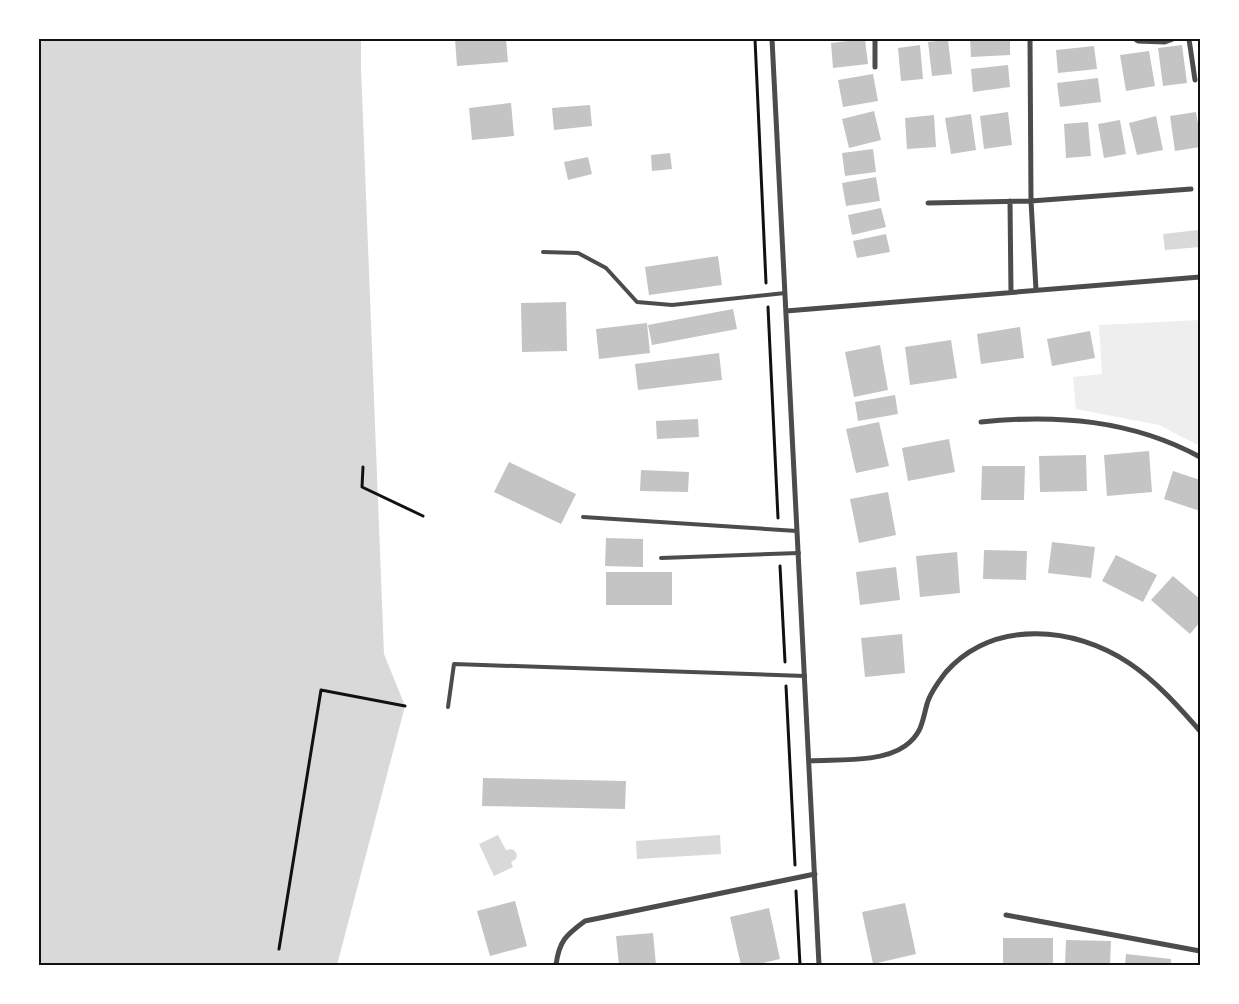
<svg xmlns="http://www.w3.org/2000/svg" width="1239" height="1004" font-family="'Exo 2',sans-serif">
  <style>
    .green { fill: #eee }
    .water { fill: #d9d9d9 }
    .building { fill: #c4c4c4 }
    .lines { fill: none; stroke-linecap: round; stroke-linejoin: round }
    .path { stroke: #111; stroke-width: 3 }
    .service { stroke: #4c4c4c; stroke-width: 4 }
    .minor { stroke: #4c4c4c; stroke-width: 5 }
    .neatline { fill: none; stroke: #111; stroke-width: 2 }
  </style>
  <rect width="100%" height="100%" fill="#fff"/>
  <path class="green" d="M 1200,320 L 1200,446 L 1159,425 L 1076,409 L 1073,377 L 1102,374 L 1099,325 Z"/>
  <path class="water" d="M 39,39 L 361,39 L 361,68 L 384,654 L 405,706 L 337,965 L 39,965 Z
    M 1200,226 L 1200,247 L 1165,250 L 1163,234 L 1198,230 Z
    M 498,835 L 506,850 L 511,849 L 515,851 L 517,855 L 516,859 L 511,862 L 513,867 L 494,876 L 479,844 Z
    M 720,835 L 721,854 L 637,859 L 636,841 Z"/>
  <path class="building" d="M 455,39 L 506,39 L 508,62 L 457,66 Z
    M 865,39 L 868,64 L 833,68 L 831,43 Z
    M 970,39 L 1010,39 L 1010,55 L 971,57 Z
    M 948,40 L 952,74 L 932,76 L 928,42 Z
    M 920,45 L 923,79 L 901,81 L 898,48 Z
    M 1182,45 L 1187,83 L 1163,86 L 1158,48 Z
    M 1094,46 L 1097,69 L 1058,73 L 1056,50 Z
    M 1149,51 L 1155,86 L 1126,91 L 1120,55 Z
    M 1008,65 L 1010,87 L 973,92 L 971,69 Z
    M 873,74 L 878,101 L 843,107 L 838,80 Z
    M 1098,78 L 1101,102 L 1060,107 L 1057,83 Z
    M 511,103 L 514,136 L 472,140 L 469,108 Z
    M 590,105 L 592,126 L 554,130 L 552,108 Z
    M 874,111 L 881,140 L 849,148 L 842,119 Z
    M 1008,112 L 1012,145 L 984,149 L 980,116 Z
    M 1196,112 L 1200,135 L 1200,147 L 1175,151 L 1170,116 Z
    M 971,114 L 976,150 L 951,154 L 945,118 Z
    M 934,115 L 936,147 L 907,149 L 905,118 Z
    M 1156,116 L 1163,150 L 1137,155 L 1129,123 Z
    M 1120,120 L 1126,154 L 1104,158 L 1098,124 Z
    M 1088,122 L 1091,156 L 1066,158 L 1064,124 Z
    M 873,149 L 876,172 L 845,176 L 842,153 Z
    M 670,153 L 672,169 L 652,171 L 651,155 Z
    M 588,157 L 592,174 L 568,180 L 564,162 Z
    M 876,177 L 880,201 L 846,206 L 842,183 Z
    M 881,208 L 886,227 L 852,235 L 848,215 Z
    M 886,234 L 890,252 L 857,258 L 853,241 Z
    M 718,256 L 722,285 L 649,295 L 645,267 Z
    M 566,302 L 567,351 L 522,352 L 521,303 Z
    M 733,309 L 737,329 L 652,345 L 648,325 Z
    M 647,323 L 650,353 L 599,359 L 596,329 Z
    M 1020,327 L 1024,358 L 981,364 L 977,334 Z
    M 1090,331 L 1095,358 L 1052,366 L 1047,339 Z
    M 951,340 L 957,378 L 910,385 L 905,347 Z
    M 880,345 L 888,390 L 854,397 L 845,352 Z
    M 719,353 L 722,380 L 638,390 L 635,364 Z
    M 895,395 L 898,414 L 858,421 L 855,402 Z
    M 698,419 L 699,437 L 657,439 L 656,421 Z
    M 879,422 L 889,466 L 856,473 L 846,429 Z
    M 949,439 L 955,472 L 908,481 L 902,448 Z
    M 1149,451 L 1152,492 L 1107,496 L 1104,455 Z
    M 1086,455 L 1087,491 L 1040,492 L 1039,456 Z
    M 509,462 L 576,494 L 561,524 L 494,492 Z
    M 982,466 L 1025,466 L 1024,500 L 981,500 Z
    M 641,470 L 689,472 L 688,492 L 640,491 Z
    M 1173,471 L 1200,480 L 1200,511 L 1164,499 Z
    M 888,492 L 896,535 L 859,543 L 850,499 Z
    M 606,538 L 643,539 L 643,567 L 605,566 Z
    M 1052,542 L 1095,547 L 1091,578 L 1048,573 Z
    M 984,550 L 1027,551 L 1026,580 L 983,579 Z
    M 957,552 L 960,593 L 920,597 L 916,556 Z
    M 1116,555 L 1157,575 L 1143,602 L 1102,581 Z
    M 896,567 L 900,600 L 860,605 L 856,572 Z
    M 606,572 L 672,572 L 672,605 L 606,605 Z
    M 1173,576 L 1200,599 L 1200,622 L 1190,634 L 1151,600 Z
    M 902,634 L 905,673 L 865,677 L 861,638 Z
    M 483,778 L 626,781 L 625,809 L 482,806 Z
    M 515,901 L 527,946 L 490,956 L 477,911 Z
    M 905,903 L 916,954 L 873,964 L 862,912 Z
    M 769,908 L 780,959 L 754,965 L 741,965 L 730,917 Z
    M 653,933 L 656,965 L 619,965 L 616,936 Z
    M 1003,938 L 1053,938 L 1053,965 L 1003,965 Z
    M 1066,940 L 1111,941 L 1110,965 L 1065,965 Z
    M 1126,954 L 1171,959 L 1171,965 L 1125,965 Z"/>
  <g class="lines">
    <path class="path" d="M 755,39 L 766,283
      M 768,307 L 778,518
      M 363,467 L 362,487 L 423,516
      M 780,566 L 785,662
      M 786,686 L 795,865
      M 796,891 L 800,965
      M 279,949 L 321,690 L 405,706"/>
    <path class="service" d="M 543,252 L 578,253 L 606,268 L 637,302 L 672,305 L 785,293
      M 583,517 L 797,531
      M 661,558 L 799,553
      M 448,707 L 454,664 L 805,676"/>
    <path class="minor" d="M 772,39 L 819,965
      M 875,39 L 875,67
      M 1030,39 L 1031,201 L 1036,290
      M 1135,39 L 1138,41 L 1165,42 L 1173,39
      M 1189,39 L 1195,80
      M 1010,201 L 1011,292
      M 928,203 L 1031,201 L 1191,189
      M 786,311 L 1200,277
      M 981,422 C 1057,414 1132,420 1200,457
      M 809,761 C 838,759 881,763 905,746 C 922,734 922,722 927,704 C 930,693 939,681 946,672 C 994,619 1074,626 1129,663 C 1156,681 1179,707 1200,731
      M 1006,915 L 1200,951
      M 556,965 C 559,941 566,935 585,921 L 815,874"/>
  </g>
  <rect width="1239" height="1004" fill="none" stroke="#ffffff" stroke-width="80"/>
  <rect x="40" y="40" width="1159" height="924" class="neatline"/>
</svg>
